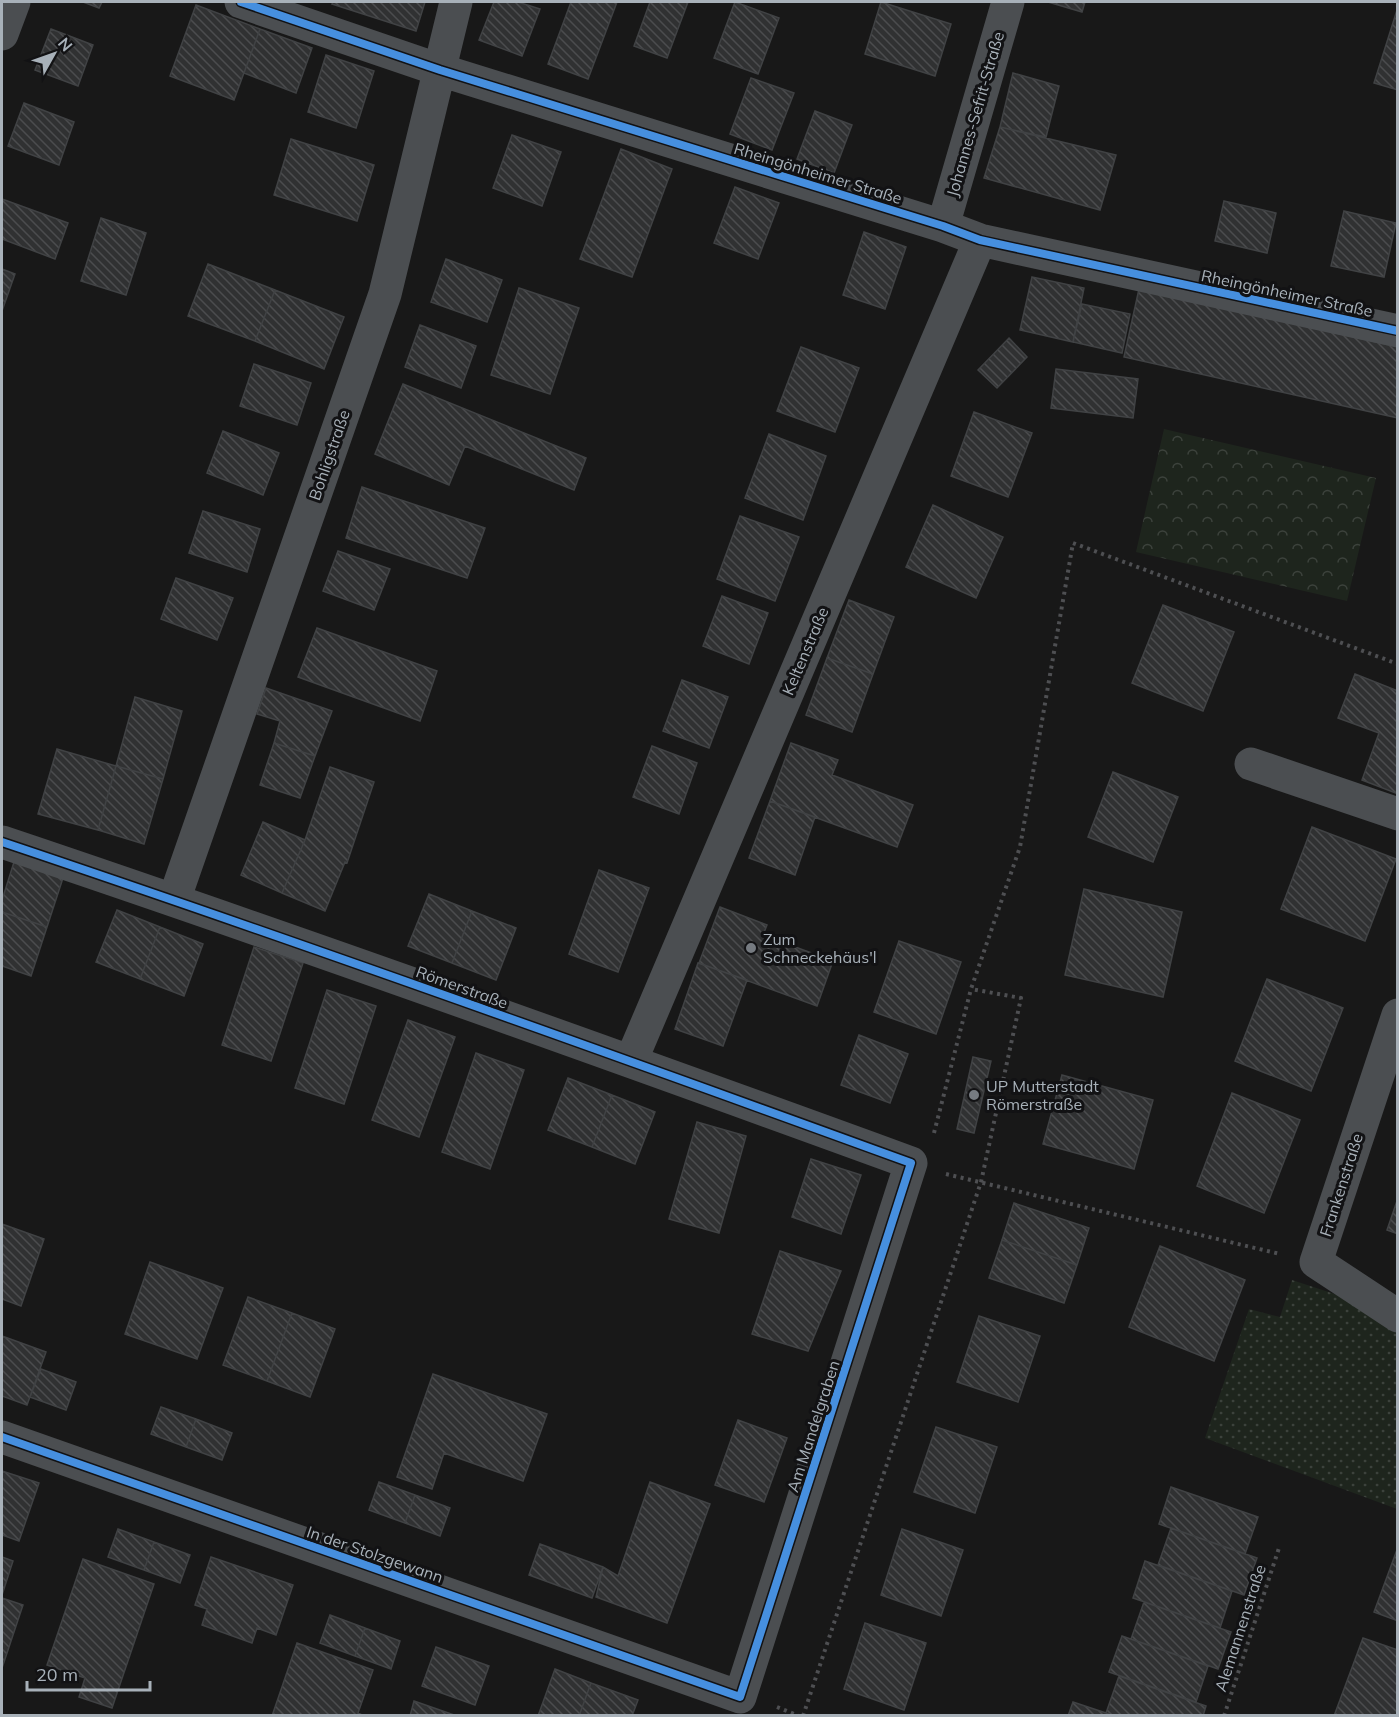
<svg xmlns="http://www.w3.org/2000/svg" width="1399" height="1717" font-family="Mulish,sans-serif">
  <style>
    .grass { fill: url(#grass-dots) }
    .park { fill: url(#park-crowns) }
    .building { fill: url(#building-back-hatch); stroke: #404244; stroke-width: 1.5 }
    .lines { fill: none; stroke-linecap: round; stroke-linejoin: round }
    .path { stroke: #4e4f52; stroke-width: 4; stroke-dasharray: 3 4.5; stroke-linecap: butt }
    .minor { stroke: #4b4e51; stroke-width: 33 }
    .cycleway-casing { stroke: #121214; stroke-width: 11 }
    .cycleway { stroke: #468fdf; stroke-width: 8 }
    .poi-dot { fill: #767b81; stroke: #121214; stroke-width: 2 }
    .labels { text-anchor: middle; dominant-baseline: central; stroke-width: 6; stroke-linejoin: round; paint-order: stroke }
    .street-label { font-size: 16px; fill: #a8b1b9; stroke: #121214 }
    .poi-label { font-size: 16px; fill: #a8b1b9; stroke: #121214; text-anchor: start }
  </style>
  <defs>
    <pattern id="grass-dots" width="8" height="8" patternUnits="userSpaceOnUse" patternTransform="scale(1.5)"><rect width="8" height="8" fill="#1e251d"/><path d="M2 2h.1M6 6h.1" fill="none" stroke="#3c423c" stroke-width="1.8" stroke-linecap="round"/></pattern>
    <pattern id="park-crowns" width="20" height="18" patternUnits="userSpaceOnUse" patternTransform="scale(1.5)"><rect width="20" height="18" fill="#1e251d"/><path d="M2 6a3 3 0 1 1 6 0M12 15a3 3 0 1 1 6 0" fill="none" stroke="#3c423c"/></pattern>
    <pattern id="building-back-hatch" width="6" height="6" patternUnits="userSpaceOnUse" patternTransform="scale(1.5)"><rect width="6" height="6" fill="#303132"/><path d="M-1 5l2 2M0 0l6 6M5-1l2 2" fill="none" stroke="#4b4c4e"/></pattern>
  </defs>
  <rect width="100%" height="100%" fill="#181818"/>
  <path class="grass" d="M 1292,1280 L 1356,1301 L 1397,1331 L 1397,1509 L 1205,1438 L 1249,1309 L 1280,1317 Z"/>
  <path class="park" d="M 1164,429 L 1376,478 L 1347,601 L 1136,552 Z"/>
  <path class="building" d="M 83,2 L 102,2 L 99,8 Z
    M 333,2 L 425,2 L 416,31 L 332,4 Z
    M 494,2 L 518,2 L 540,9 L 522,56 L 479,40 Z
    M 571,2 L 617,2 L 588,79 L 548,64 Z
    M 650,2 L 688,2 L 667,58 L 634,46 Z
    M 735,2 L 779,18 L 758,74 L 714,58 Z
    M 881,2 L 951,24 L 935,76 L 865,54 Z
    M 1048,2 L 1085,2 L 1082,12 Z
    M 196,5 L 260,29 L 234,100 L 170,76 Z
    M 1397,10 L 1398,10 L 1398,90 L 1374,83 Z
    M 51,29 L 93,45 L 78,86 L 35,70 Z
    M 260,29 L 312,48 L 296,93 L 244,73 Z
    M 326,55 L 374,71 L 356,128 L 308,112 Z
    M 1013,73 L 1059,86 L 1046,137 L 1000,127 Z
    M 751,78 L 794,93 L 772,150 L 730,134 Z
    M 24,103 L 74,122 L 59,165 L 8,146 Z
    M 815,111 L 852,125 L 834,173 L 797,159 Z
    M 1000,127 L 1116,155 L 1100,210 L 984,178 Z
    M 512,135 L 561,152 L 542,206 L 493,188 Z
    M 291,139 L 374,165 L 357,221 L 274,195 Z
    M 621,149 L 672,169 L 632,277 L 580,259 Z
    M 735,187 L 779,203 L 758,259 L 714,243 Z
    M 2,199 L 68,223 L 55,259 L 2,239 Z
    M 1224,201 L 1276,213 L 1267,253 L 1215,241 Z
    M 1344,211 L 1396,223 L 1384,277 L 1331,266 Z
    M 101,218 L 146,233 L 126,295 L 81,281 Z
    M 864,232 L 906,247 L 885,309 L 843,295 Z
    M 446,259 L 502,280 L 487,322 L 431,302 Z
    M 208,264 L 275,290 L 255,341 L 188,316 Z
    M 2,269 L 15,274 L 2,311 Z
    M 1032,277 L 1084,288 L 1073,342 L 1020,330 Z
    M 519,288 L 579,308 L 550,394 L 491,375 Z
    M 1139,289 L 1398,347 L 1398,418 L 1124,357 Z
    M 275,290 L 344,317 L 324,369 L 255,341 Z
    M 1082,304 L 1130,314 L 1122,353 L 1073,342 Z
    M 420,325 L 476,346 L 461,388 L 405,367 Z
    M 1009,338 L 1027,357 L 997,388 L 978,370 Z
    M 801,347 L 859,368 L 835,432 L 777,411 Z
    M 254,364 L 311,383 L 297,425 L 240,406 Z
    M 1056,369 L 1138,379 L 1133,418 L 1051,408 Z
    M 403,384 L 586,458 L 574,490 L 465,446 L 449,485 L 375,454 Z
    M 974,412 L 1032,433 L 1008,497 L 951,476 Z
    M 223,431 L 279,453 L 263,495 L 207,473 Z
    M 769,434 L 826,456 L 803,520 L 745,498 Z
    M 362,487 L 485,528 L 467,578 L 346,538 Z
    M 933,505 L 1003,537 L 976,598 L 906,567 Z
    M 203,511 L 260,529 L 247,572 L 189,553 Z
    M 740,516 L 799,537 L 775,601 L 717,579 Z
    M 338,551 L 390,569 L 374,610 L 323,591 Z
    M 176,578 L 233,598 L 217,640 L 161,619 Z
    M 722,596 L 768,613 L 749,664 L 703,646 Z
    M 849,600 L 894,617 L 873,674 L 827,658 Z
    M 1163,605 L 1234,632 L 1203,711 L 1132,683 Z
    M 317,628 L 437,671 L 420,721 L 298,677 Z
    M 827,658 L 873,674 L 852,732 L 806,715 Z
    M 1355,674 L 1398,691 L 1398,794 L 1362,780 L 1379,733 L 1338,718 Z
    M 682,680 L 728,697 L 709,748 L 663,731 Z
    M 266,688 L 332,711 L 315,756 L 274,743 L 280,721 L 257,714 Z
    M 135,697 L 182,711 L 163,779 L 116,766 Z
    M 274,743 L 315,756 L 300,798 L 260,785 Z
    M 791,743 L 838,760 L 832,775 L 913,805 L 897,847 L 770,801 Z
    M 652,746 L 697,763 L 679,814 L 633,797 Z
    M 57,749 L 116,766 L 98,830 L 38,814 Z
    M 116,766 L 163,779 L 144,844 L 98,830 Z
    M 330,767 L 374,782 L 347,863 L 345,862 L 325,911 L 282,893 L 305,840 Z
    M 1113,772 L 1178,797 L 1153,862 L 1088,837 Z
    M 770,801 L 815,817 L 795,875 L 749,858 Z
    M 263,822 L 305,840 L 282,893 L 241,875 Z
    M 1312,827 L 1396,859 L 1365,941 L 1281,909 Z
    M 14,862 L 63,878 L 47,927 L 2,912 L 2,900 Z
    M 599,870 L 649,888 L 618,972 L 569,954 Z
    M 1084,889 L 1182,912 L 1163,997 L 1065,975 Z
    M 429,894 L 472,911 L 452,963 L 408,946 Z
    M 720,907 L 767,925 L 763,935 L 833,961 L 817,1006 L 699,963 Z
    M 117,910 L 160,927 L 140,979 L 96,962 Z
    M 472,911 L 516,928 L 496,980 L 452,963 Z
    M 2,912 L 47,927 L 31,976 L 2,966 Z
    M 160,927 L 203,944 L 184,996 L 140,979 Z
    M 899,941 L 961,962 L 936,1034 L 874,1012 Z
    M 254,947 L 303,963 L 271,1061 L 222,1045 Z
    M 698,963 L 747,980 L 723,1046 L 675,1029 Z
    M 1267,979 L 1343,1008 L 1311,1091 L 1235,1061 Z
    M 327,990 L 376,1006 L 344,1104 L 295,1088 Z
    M 408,1020 L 455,1037 L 419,1137 L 372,1120 Z
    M 859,1035 L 908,1054 L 890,1103 L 841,1085 Z
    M 476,1053 L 524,1070 L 490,1169 L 442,1152 Z
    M 973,1057 L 991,1061 L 974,1133 L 957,1129 Z
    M 1062,1075 L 1153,1100 L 1134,1169 L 1043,1144 Z
    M 568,1078 L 612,1095 L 592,1147 L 548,1130 Z
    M 1232,1093 L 1300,1120 L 1264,1213 L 1197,1186 Z
    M 612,1095 L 655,1112 L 635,1164 L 592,1147 Z
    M 697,1122 L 746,1136 L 719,1233 L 669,1219 Z
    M 811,1159 L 861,1175 L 841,1234 L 792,1217 Z
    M 1398,1198 L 1398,1234 L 1387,1230 Z
    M 1014,1203 L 1089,1228 L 1077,1265 L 1002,1240 Z
    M 2,1224 L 44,1239 L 21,1306 L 2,1299 Z
    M 1002,1240 L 1077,1265 L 1064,1303 L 989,1278 Z
    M 1160,1246 L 1245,1280 L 1214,1361 L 1129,1327 Z
    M 780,1251 L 841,1271 L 808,1351 L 752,1334 Z
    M 150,1262 L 223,1288 L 197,1359 L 125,1334 Z
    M 248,1297 L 292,1313 L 267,1381 L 223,1365 Z
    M 292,1313 L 335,1329 L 310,1397 L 267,1381 Z
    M 979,1316 L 1040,1336 L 1018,1402 L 957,1382 Z
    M 2,1336 L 46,1352 L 27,1405 L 2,1396 Z
    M 41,1369 L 76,1382 L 66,1410 L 30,1397 Z
    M 433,1374 L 547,1414 L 523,1481 L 444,1453 L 432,1489 L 397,1477 Z
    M 161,1407 L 196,1419 L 186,1447 L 151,1434 Z
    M 196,1419 L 232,1433 L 222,1460 L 186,1447 Z
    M 738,1420 L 787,1438 L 764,1502 L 715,1485 Z
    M 936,1427 L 997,1447 L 975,1513 L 914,1492 Z
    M 2,1471 L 39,1483 L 19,1541 L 2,1535 Z
    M 379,1482 L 415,1495 L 405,1523 L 369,1510 Z
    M 650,1482 L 710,1504 L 667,1623 L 596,1597 L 603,1567 L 618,1576 Z
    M 1171,1487 L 1258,1517 L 1245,1554 L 1159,1524 Z
    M 415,1495 L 450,1508 L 440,1536 L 405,1523 Z
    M 1171,1528 L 1257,1558 L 1244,1595 L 1158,1565 Z
    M 118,1529 L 154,1542 L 144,1570 L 108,1557 Z
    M 902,1529 L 963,1550 L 941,1616 L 881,1595 Z
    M 154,1542 L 190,1555 L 180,1583 L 144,1570 Z
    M 540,1544 L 603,1567 L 592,1598 L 529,1575 Z
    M 1398,1547 L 1398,1621 L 1374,1612 Z
    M 2,1557 L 13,1561 L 2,1595 Z
    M 211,1557 L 293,1585 L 276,1635 L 257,1628 L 252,1643 L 202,1625 L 207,1609 L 195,1605 Z
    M 83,1559 L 154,1584 L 112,1708 L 79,1697 L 85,1678 L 47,1665 Z
    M 1145,1561 L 1232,1591 L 1220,1628 L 1133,1598 Z
    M 2,1598 L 23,1605 L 2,1668 Z
    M 1144,1602 L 1231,1632 L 1218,1669 L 1131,1639 Z
    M 330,1615 L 365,1628 L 355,1656 L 320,1643 Z
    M 865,1623 L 926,1643 L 904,1710 L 844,1689 Z
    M 365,1628 L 400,1641 L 391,1669 L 355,1656 Z
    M 1122,1636 L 1208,1666 L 1196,1702 L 1109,1672 Z
    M 1363,1638 L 1398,1650 L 1398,1716 L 1334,1716 Z
    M 297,1643 L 373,1670 L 358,1713 L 364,1716 L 272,1716 Z
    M 436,1647 L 489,1666 L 475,1705 L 422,1686 Z
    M 555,1669 L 591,1683 L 579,1716 L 538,1716 Z
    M 1119,1676 L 1206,1706 L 1203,1716 L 1114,1716 L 1106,1713 Z
    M 591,1683 L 638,1700 L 632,1716 L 579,1716 Z
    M 414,1701 L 457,1716 L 410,1716 Z
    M 1073,1702 L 1106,1713 L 1114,1716 L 1068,1716 Z"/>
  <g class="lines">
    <path class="path" d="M 934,1133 L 971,989 L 1020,847 L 1073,543 L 1398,664
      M 946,1174 L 1280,1254
      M 777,1707 L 799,1716
      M 803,1716 L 981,1182 L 1021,998 L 971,989
      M 1224,1716 L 1279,1548"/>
    <path class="minor" d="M 241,2 L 440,70 L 943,226 L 980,240 L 1398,331
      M 2,34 L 14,2
      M 943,226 L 1008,2
      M 1251,764 L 1398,814
      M 2,842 C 306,944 609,1053 911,1163 L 740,1697 L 2,1437
      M 174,900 L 385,294 L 456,2
      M 1398,1015 L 1316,1262 L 1398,1316
      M 631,1061 L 980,240"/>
    <g class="cycleway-casing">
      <path id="cycleway" d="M 241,2 L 440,70 L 943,226 L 980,240 L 1398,331
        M 2,842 C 306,944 609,1053 911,1163 L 740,1697 L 2,1437"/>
    </g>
    <use href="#cycleway" class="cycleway"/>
  </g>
  <g class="poi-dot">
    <circle cx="751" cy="948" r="6"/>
    <circle cx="974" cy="1095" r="6"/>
  </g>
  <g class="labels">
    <g class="street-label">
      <text transform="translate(975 114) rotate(-74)">Johannes-Sefrit-Straße</text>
      <text transform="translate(818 173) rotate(17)">Rheingönheimer Straße</text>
      <text transform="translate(1287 293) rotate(12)">Rheingönheimer Straße</text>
      <text transform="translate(329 455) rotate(-71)">Bohligstraße</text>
      <text transform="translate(805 651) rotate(-67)">Keltenstraße</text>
      <text transform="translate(462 987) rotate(20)">Römerstraße</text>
      <text transform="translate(1341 1185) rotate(-72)">Frankenstraße</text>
      <text transform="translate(813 1426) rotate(-72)">Am Mandelgraben</text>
      <text transform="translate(375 1554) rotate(19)">In der Stolzgewann</text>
      <text transform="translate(1240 1628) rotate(-72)">Alemannenstraße</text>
    </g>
    <g class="poi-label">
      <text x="763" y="939">Zum<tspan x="763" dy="18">Schneckehäus'l</tspan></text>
      <text x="986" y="1086">UP Mutterstadt<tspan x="986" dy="18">Römerstraße</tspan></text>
    </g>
  </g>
  <rect width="1399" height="1717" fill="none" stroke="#a8b1b9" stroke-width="6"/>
  <g transform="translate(54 54) rotate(50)" stroke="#121214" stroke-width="4.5" paint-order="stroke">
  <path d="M0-4.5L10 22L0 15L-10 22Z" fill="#a8b1b9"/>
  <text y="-9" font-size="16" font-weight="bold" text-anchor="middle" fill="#a8b1b9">N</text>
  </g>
  <path d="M27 1681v9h123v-9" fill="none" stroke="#a8b1b9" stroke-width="3"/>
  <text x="36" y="1681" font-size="18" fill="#a8b1b9" stroke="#121214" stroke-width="4.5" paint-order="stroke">20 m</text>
</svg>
